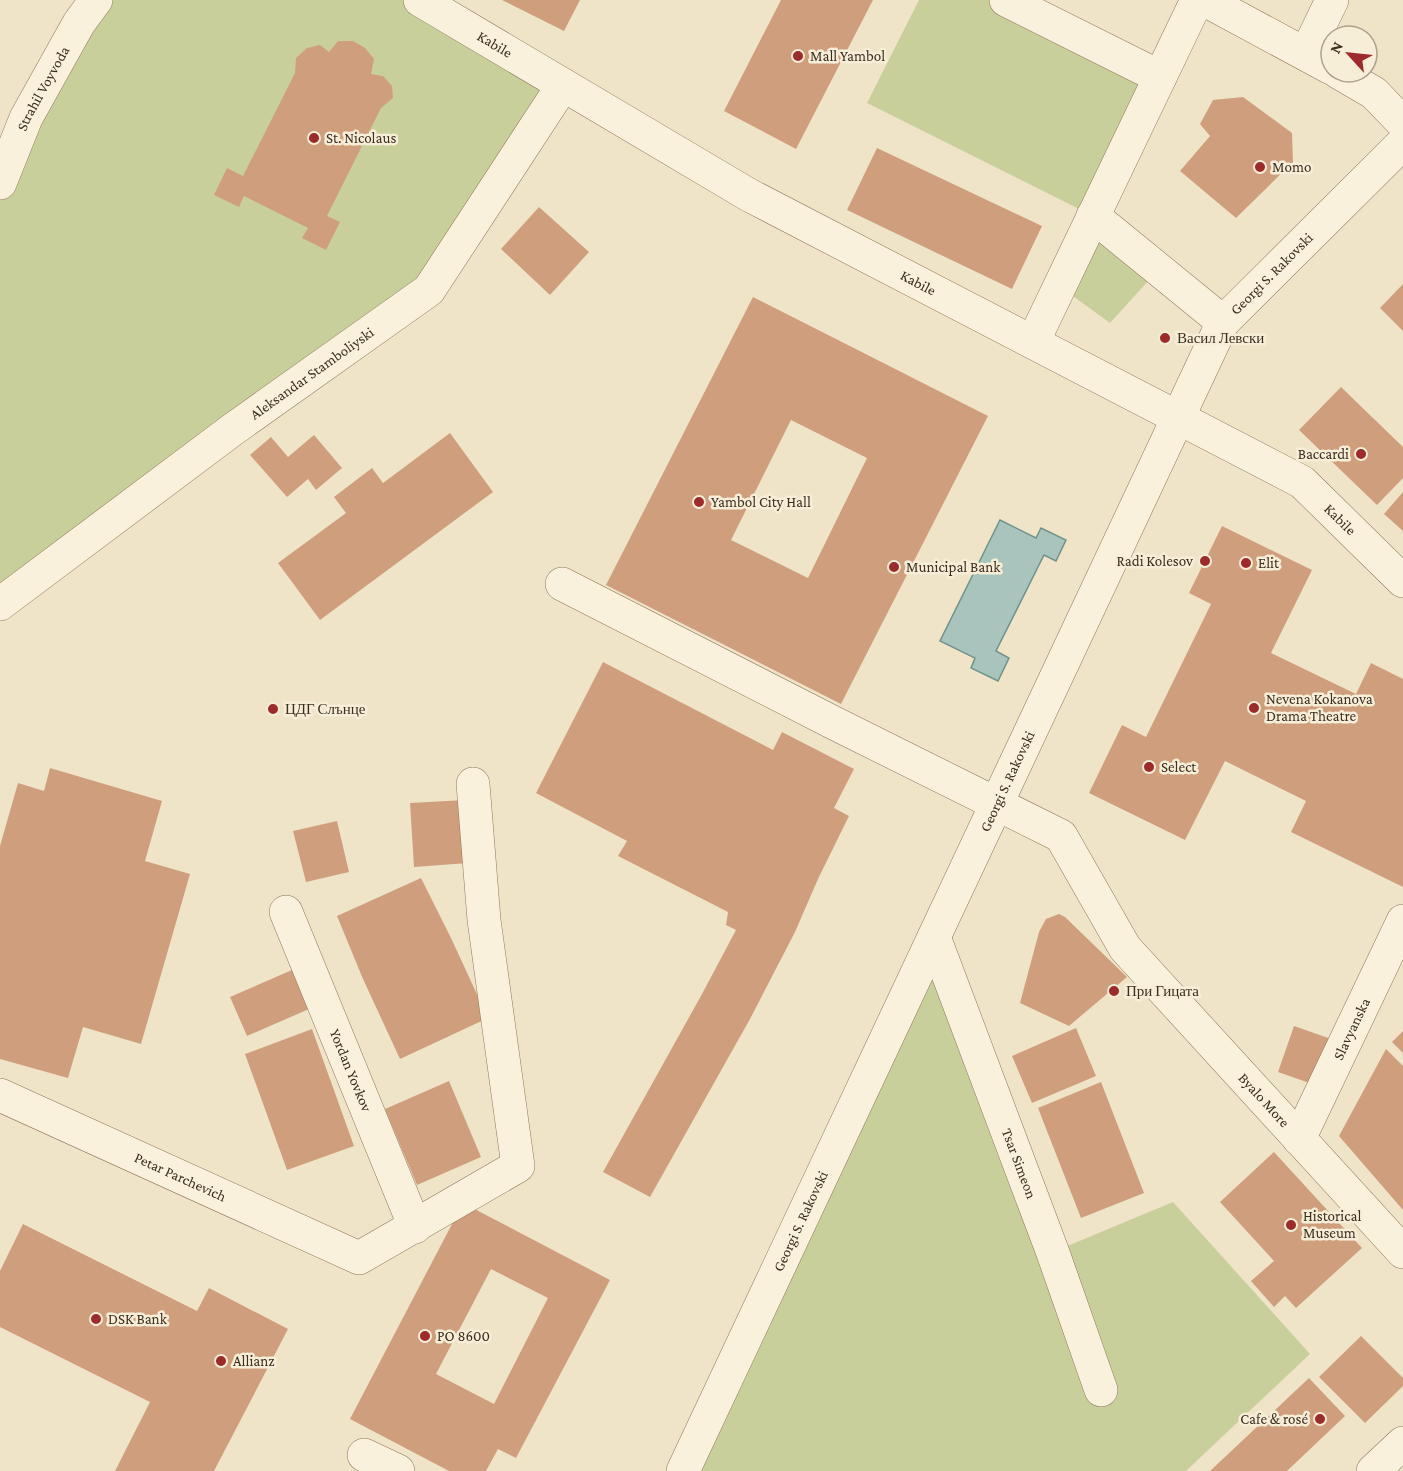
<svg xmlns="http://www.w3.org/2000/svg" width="1403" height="1471" font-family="'Crimson Pro',serif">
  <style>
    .green { fill: #c9cf9b }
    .water { fill: #a9c4bc; stroke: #6f938a; stroke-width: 1.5 }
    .building { fill: #cf9f7d; fill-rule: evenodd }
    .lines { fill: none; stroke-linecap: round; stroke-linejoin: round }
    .street-casing { stroke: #8d765c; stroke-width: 34 }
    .street { stroke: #faf1dc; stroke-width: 33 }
    .poi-dot { fill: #9e2a2b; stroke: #f7eed8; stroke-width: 2 }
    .labels { text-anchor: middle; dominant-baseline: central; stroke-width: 5; stroke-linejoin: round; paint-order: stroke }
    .street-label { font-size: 15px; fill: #3d2e20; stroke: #f7eed8 }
    .poi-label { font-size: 15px; fill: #3d2e20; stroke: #f7eed8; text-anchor: start }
  </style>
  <rect width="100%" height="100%" fill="#f0e4c8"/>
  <path class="green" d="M 96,0 L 420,0 L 563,85 L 429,290 L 0,604 L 0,183 Z
    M 919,0 L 1006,0 L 1160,77 L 1093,216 L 1159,269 L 1110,323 L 1059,286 L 1093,216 L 867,103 Z
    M 934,937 L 1053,1252 L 1173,1202 L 1310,1354 L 1186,1471 L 683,1471 Z"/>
  <path class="water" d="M 1000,520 L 1036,538 L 1041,528 L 1066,540 L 1056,561 L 1044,555 L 996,651 L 1009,658 L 998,681 L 971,668 L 975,658 L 940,641 Z"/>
  <path class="building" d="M 502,0 L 580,0 L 564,31 Z
    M 781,0 L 873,0 L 796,149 L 724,111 Z
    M 338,41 L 353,41 L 365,48 L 374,59 L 371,74 L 383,76 L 392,86 L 393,98 L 381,108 L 327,216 L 340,222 L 326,250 L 302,238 L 308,228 L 244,196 L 239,207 L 214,195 L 227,168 L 243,176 L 295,73 L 296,58 L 307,48 L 320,45 L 329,52 Z
    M 1243,97 L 1292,133 L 1293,162 L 1236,218 L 1180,171 L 1210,136 L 1200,124 L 1213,100 Z
    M 877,148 L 1042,226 L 1012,289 L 847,210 Z
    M 539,207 L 589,252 L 550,295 L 501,249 Z
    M 1403,284 L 1403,331 L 1380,308 Z
    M 753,297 L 988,416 L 841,704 L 606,585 ZM 791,420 L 867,458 L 808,578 L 731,540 Z
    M 1341,387 L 1403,447 L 1403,478 L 1377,505 L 1299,430 Z
    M 450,433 L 493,492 L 320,620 L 278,563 L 346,513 L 334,497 L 372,468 L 383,483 Z
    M 314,435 L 342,468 L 316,490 L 308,479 L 287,497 L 250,455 L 271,437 L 288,457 Z
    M 1403,492 L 1403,531 L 1384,514 Z
    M 1222,526 L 1312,570 L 1271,653 L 1356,694 L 1371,663 L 1403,679 L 1403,887 L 1291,832 L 1306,801 L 1225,761 L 1185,840 L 1089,793 L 1122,725 L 1146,737 L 1211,604 L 1189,593 Z
    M 603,662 L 773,750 L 782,732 L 854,769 L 834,808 L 849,816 L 818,879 L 795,932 L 750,1019 L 650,1197 L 603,1172 L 702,994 L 736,930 L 726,925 L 728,912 L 618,856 L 627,841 L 536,793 Z
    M 50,768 L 162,801 L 145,861 L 190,874 L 141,1044 L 83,1027 L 68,1078 L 0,1059 L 0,846 L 18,783 L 44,791 Z
    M 465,800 L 468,863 L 414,867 L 410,803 Z
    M 337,821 L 349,872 L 306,882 L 293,831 Z
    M 421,878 L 451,938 L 488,1018 L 400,1059 L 363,979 L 337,916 Z
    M 1059,914 L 1065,917 L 1127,977 L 1069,1026 L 1020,1003 L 1039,932 L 1046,919 Z
    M 292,970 L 309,1009 L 247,1036 L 230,997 Z
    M 1294,1026 L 1334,1040 L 1318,1086 L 1278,1072 Z
    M 1076,1028 L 1096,1076 L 1032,1103 L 1012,1056 Z
    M 312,1029 L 354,1146 L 287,1170 L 245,1054 Z
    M 1403,1031 L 1403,1053 L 1392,1042 Z
    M 1386,1049 L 1403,1066 L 1403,1210 L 1339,1136 Z
    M 449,1081 L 481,1157 L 417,1185 L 385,1109 Z
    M 1101,1082 L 1144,1193 L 1081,1218 L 1038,1108 Z
    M 1274,1152 L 1362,1248 L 1296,1308 L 1285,1296 L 1274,1307 L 1251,1281 L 1274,1261 L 1220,1202 Z
    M 463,1203 L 610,1280 L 516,1458 L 498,1449 L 486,1471 L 449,1471 L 350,1419 ZM 491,1269 L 548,1298 L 494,1404 L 436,1374 Z
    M 23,1224 L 197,1311 L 209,1288 L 288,1329 L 214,1471 L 115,1471 L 150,1402 L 0,1327 L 0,1271 Z
    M 1361,1336 L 1403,1378 L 1403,1386 L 1365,1423 L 1319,1377 Z
    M 1309,1378 L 1345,1416 L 1287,1471 L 1210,1471 Z"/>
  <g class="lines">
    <g class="street-casing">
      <g id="street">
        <path id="s1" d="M 420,0 L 749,195 L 1302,482 L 1403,581"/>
        <path d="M 1006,0 L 1160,77"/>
        <path d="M 1205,0 L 1331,68"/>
        <path d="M 1306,54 L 1332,0"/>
        <path d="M 1338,72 L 1374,93 L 1403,123"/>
        <path id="s2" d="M 0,183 L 26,118 L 79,23 L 96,0"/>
        <path d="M 1093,216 L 1223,322"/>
        <path d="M 1033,342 L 1197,0"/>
        <path id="s3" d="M 562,584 L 838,725 L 1061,836 L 1125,948 L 1403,1252"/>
        <path id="s4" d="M 0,604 L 232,430 L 429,290 L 563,85"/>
        <path id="s5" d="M 286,912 L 415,1227"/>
        <path id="s6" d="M 934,937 L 1053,1253 L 1101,1390"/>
        <path id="s7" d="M 0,1095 L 359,1258 L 518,1166 L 484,920 L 473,784"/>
        <path id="s8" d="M 1299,1139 L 1403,921"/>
        <path d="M 364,1455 L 398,1471"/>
        <path id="s9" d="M 683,1471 L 1223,322 L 1403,143"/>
        <path d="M 1373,1471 L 1403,1443"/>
      </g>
    </g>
    <use href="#street" class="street"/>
  </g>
  <g class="poi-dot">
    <circle cx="798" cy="56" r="6"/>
    <circle cx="314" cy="138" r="6"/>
    <circle cx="1260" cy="167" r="6"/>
    <circle cx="1165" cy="338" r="6"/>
    <circle cx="1361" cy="454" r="6"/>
    <circle cx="699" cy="502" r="6"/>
    <circle cx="1205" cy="561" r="6"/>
    <circle cx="1246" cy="563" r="6"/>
    <circle cx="894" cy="567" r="6"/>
    <circle cx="1254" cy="708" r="6"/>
    <circle cx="273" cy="709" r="6"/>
    <circle cx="1149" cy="767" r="6"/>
    <circle cx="1114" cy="991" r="6"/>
    <circle cx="1291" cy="1225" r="6"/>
    <circle cx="96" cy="1319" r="6"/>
    <circle cx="425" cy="1336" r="6"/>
    <circle cx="221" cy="1361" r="6"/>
    <circle cx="1320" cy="1419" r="6"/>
  </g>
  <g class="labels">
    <g class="street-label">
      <text stroke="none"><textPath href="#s1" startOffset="87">Kabile</textPath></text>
      <text stroke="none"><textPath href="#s2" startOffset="104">Strahil Voyvoda</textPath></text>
      <text stroke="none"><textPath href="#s9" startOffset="1338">Georgi S. Rakovski</textPath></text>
      <text stroke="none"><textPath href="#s1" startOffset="573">Kabile</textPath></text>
      <text stroke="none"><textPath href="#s4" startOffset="388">Aleksandar Stamboliyski</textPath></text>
      <text stroke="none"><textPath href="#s1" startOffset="1059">Kabile</textPath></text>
      <text stroke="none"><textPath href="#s9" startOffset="762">Georgi S. Rakovski</textPath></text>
      <text stroke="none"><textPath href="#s8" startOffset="122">Slavyanska</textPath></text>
      <text stroke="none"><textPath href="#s5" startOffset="171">Yordan Yovkov</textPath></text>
      <text stroke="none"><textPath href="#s3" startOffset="894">Byalo More</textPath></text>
      <text stroke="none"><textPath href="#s6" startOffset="242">Tsar Simeon</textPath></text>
      <text stroke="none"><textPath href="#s7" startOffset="198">Petar Parchevich</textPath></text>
      <text stroke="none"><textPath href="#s9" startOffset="276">Georgi S. Rakovski</textPath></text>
    </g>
    <g class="poi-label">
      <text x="810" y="56">Mall Yambol</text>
      <text x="326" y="138">St. Nicolaus</text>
      <text x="1272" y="167">Momo</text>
      <text x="1177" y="338">Васил Левски</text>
      <text x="1349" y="454" text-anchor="end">Baccardi</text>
      <text x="711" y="502">Yambol City Hall</text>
      <text x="1193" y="561" text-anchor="end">Radi Kolesov</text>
      <text x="1258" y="563">Elit</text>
      <text x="906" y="567">Municipal Bank</text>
      <text x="1266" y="699">Nevena Kokanova<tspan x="1266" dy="17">Drama Theatre</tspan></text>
      <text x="285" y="709">ЦДГ Слънце</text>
      <text x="1161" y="767">Select</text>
      <text x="1126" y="991">При Гицата</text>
      <text x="1303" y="1216">Historical<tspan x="1303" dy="17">Museum</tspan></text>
      <text x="108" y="1319">DSK Bank</text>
      <text x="437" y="1336">PO 8600</text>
      <text x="233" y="1361">Allianz</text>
      <text x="1308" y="1419" text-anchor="end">Cafe &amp; rosé</text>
    </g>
  </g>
  <g transform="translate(1349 54) rotate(297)"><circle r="28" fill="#f7eed8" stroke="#ada18e" stroke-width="1.5"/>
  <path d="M0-4.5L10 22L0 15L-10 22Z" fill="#9e2a2b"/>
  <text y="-9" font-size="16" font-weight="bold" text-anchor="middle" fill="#3d2e20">N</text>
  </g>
</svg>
